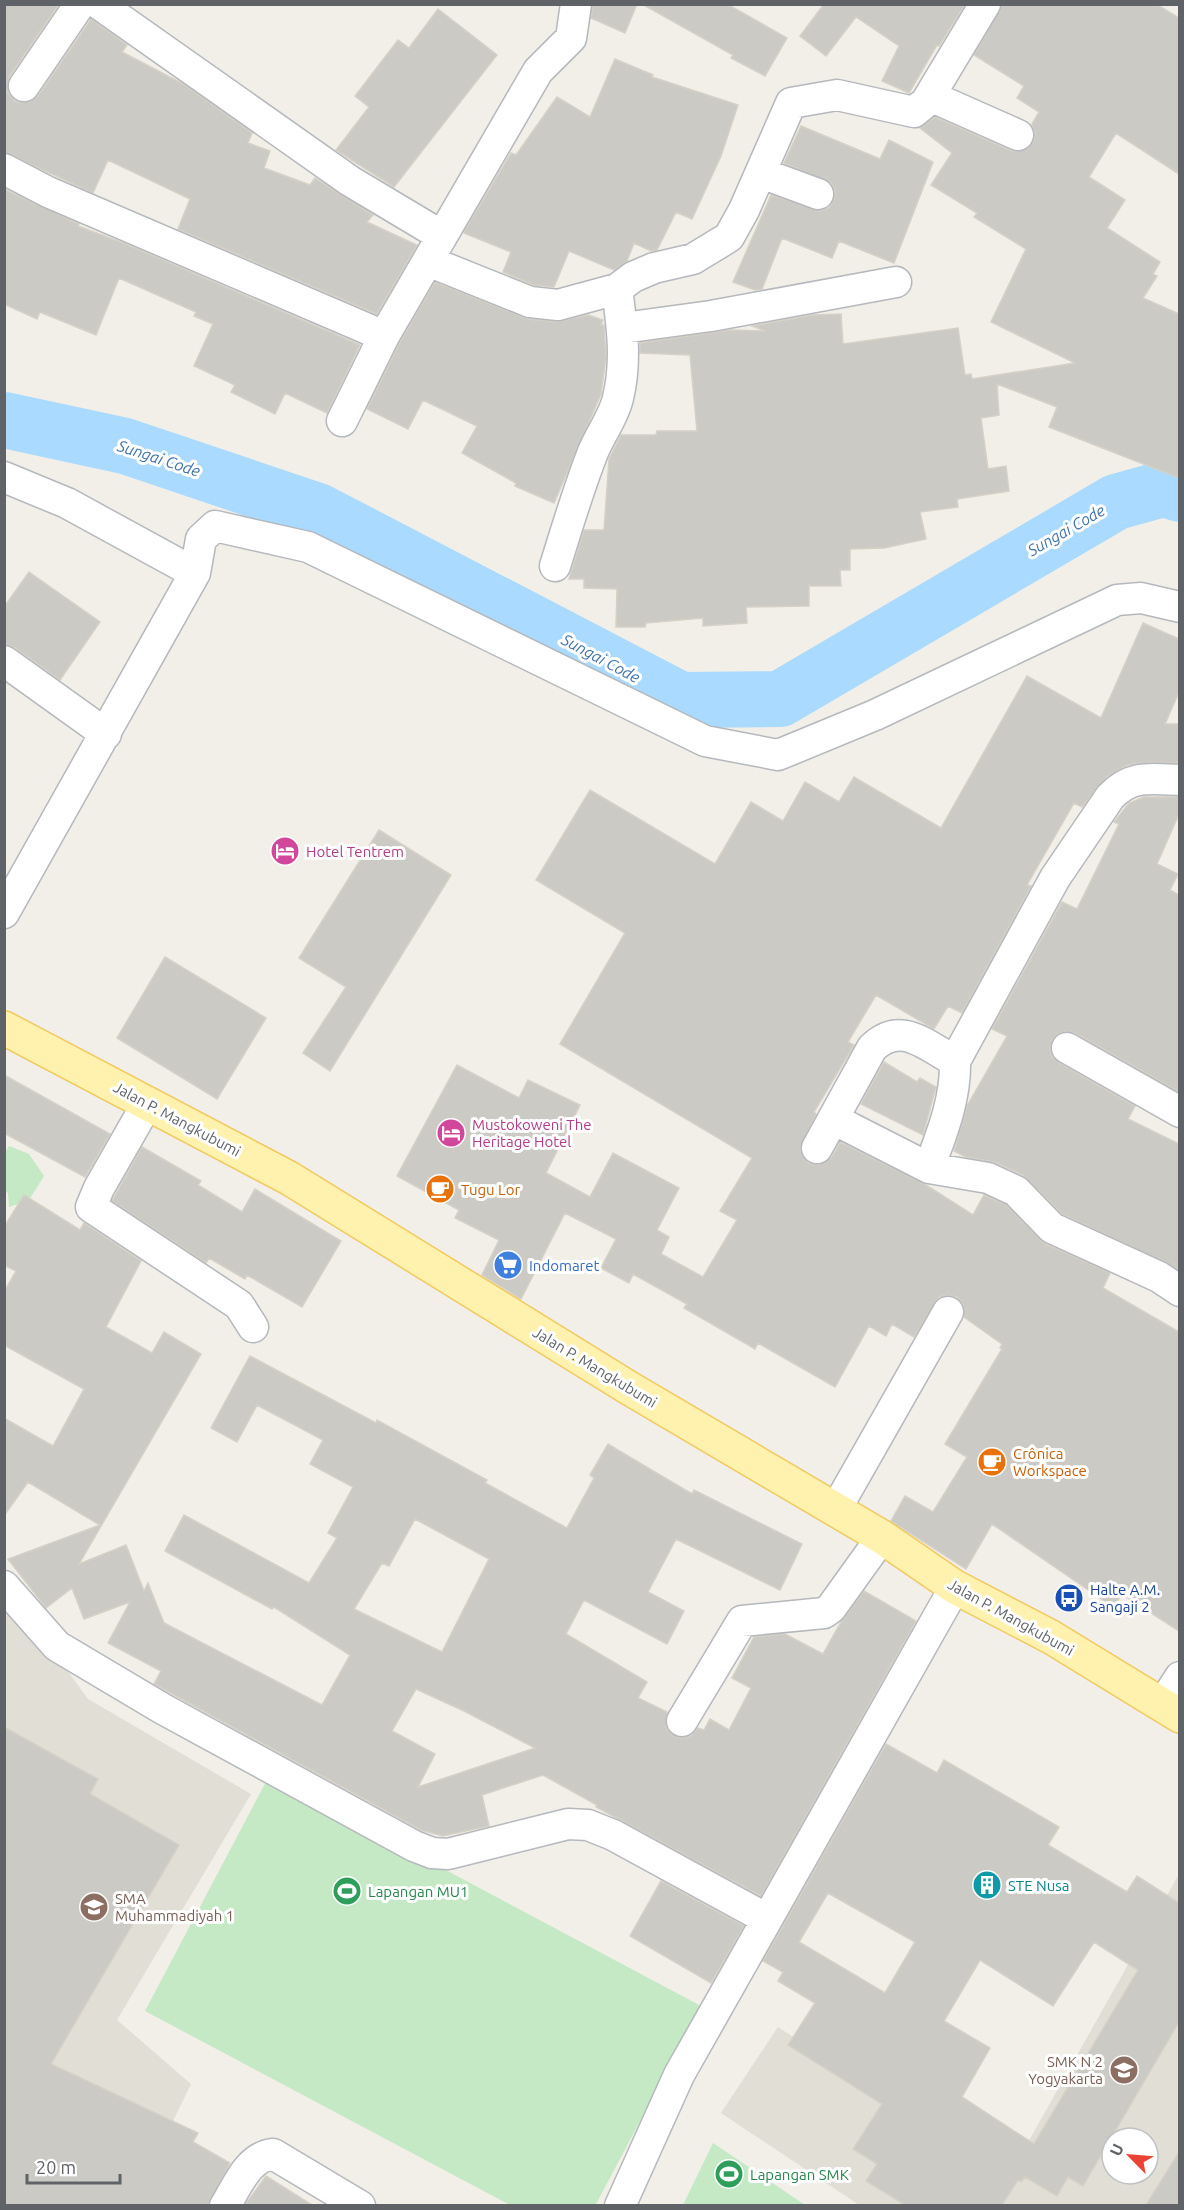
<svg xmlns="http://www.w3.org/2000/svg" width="1184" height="2210" font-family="Ubuntu,sans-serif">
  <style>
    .education { fill: #e1ded6; fill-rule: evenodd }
    .green { fill: #c5e8c5 }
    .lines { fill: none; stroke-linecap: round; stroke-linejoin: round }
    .river { stroke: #aadaff; stroke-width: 56 }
    .building { fill: #cccac5; stroke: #d6d1c6; stroke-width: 1.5; fill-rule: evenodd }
    .street-casing { stroke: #b5b8bc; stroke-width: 33 }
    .primary-casing { stroke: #f2c960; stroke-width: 36 }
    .street { stroke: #fff; stroke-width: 30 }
    .primary { stroke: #fff2af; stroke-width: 33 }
    .labels { text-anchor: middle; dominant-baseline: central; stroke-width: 6; stroke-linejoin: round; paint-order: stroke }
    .hotel-label { font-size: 15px; fill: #b23c85; stroke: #fff; text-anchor: start }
    .street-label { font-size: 15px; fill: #5f6368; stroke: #fff }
    .food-label { font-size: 15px; fill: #c56008; stroke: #fff; text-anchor: start }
    .shop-label { font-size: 15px; fill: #366cbe; stroke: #fff; text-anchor: start }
    .transit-label { font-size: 15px; fill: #164399; stroke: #fff; text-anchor: start }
    .culture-label { font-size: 15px; fill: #0d838f; stroke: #fff; text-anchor: start }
    .leisure-label { font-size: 15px; fill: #27864d; stroke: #fff; text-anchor: start }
    .education-label { font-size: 15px; fill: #785e54; stroke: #fff; text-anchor: start }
    .water-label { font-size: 16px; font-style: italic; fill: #4174aa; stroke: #fff }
  </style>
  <rect width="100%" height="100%" fill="#f1efe8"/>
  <path class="education" d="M 4,1584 L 88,1699 L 251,1794 L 117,2020 L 191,2084 L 132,2205 L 5,2205 Z
    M 1179,1874 L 1179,2205 L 859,2205 L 721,2113 L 778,2027 L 933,2130 L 1009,2176 ZM 1112,2138 L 1148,2138 L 1148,2174 L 1112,2174 Z"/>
  <path class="green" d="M 9,1146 L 29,1154 L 44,1176 L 29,1200 L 9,1207 L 8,1193 L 5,1191 L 5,1152 Z
    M 269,1776 L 701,2006 L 595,2206 L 510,2205 L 145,2011 Z
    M 713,2143 L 805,2205 L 683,2205 Z"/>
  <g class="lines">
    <path class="river" d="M 4,420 L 125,446 L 318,511 L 681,700 L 780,699 L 1116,502 L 1163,489 L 1180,494"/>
  </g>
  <path class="building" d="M 4,4 L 59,4 L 9,77 L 8,93 L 15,101 L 23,103 L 38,96 L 91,19 L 127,45 L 122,52 L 183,84 L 252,133 L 248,143 L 270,151 L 264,168 L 310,185 L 315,178 L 373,215 L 367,222 L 417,245 L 377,314 L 178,229 L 190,199 L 108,160 L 93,193 L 4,152 Z
    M 593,4 L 637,4 L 625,33 L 591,18 Z
    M 642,4 L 727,4 L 787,38 L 765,76 L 731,58 L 733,55 Z
    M 824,4 L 965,4 L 939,46 L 937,45 L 909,93 L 882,81 L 899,46 L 856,17 L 826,56 L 800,36 Z
    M 1002,4 L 1156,4 L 1179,18 L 1179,174 L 1116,133 L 1089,177 L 1125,200 L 1107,228 L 1160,262 L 1153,274 L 1157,276 L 1143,298 L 1179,314 L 1179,478 L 1049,427 L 1057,407 L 997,384 L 999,415 L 981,418 L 988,469 L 1006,466 L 1009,491 L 957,499 L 958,507 L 920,512 L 926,539 L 884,548 L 850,549 L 850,570 L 840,570 L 841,586 L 809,586 L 809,606 L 746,607 L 747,623 L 703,626 L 703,618 L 646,623 L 645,627 L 616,627 L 617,589 L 584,588 L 584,579 L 569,579 L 584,530 L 604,530 L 609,459 L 621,435 L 656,435 L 657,431 L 697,431 L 690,355 L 640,353 L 640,343 L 731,330 L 765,331 L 752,326 L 812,315 L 841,314 L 843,344 L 958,328 L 965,375 L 971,374 L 972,379 L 1075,363 L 991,322 L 1026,249 L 974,217 L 977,213 L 931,185 L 952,153 L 920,128 L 935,117 L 1012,151 L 1028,149 L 1034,141 L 1035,133 L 1032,124 L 1039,112 L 1017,98 L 1024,86 L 974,55 Z
    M 438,9 L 497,55 L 394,187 L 336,150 L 369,107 L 355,96 L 398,40 L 409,48 Z
    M 615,59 L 653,75 L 652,77 L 738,105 L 721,156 L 692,219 L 676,212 L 657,250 L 651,251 L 634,243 L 627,261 L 614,270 L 569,251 L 554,287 L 534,285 L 503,272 L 511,252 L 464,233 L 465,230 L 511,153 L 516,155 L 557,97 L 590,117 Z
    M 801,126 L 880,159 L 889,140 L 933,162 L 894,263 L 839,241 L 832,258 L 782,238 L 762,289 L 755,290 L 733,282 L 771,195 L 820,211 L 829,208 L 834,199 L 835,191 L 831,183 L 784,163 Z
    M 4,189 L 79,224 L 78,226 L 126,244 L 360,345 L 327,413 L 285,393 L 275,414 L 231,392 L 235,385 L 194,366 L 213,324 L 194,316 L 196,312 L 119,278 L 96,335 L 40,312 L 37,319 L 4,304 Z
    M 435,282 L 528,319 L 557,322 L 588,315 L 603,320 L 601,325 L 604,325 L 606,357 L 601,394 L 554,503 L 515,486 L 516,483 L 462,453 L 477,426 L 423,400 L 408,429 L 367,409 L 399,344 Z
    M 29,572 L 100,622 L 60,680 L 14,647 L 4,644 L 4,607 Z
    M 1143,623 L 1179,639 L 1179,692 L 1165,724 L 1179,724 L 1179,763 L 1149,762 L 1127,765 L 1106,777 L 1082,807 L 1074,803 L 1027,885 L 1031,886 L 962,1013 L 948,1006 L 934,1029 L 876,995 L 848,1042 L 854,1045 L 814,1112 L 816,1114 L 800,1149 L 808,1163 L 818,1165 L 832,1157 L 840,1142 L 926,1185 L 973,1215 L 984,1195 L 1006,1205 L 1044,1243 L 1110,1273 L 1103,1288 L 1179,1332 L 1179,1631 L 1122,1594 L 1113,1607 L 992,1524 L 966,1569 L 891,1521 L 905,1496 L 933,1512 L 967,1457 L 945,1444 L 1002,1349 L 1000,1348 L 1002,1344 L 964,1317 L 963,1304 L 957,1297 L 947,1295 L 939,1297 L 914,1337 L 892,1324 L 886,1336 L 869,1326 L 835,1387 L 758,1343 L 755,1349 L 684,1308 L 687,1304 L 633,1274 L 629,1283 L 601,1268 L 616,1239 L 565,1213 L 521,1299 L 482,1275 L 499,1240 L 455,1218 L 459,1210 L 397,1176 L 457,1065 L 519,1098 L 528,1080 L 580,1105 L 546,1173 L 590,1197 L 613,1153 L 679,1188 L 657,1230 L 669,1237 L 661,1254 L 703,1277 L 737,1220 L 720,1211 L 752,1158 L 560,1044 L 625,933 L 536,880 L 590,790 L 715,864 L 751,802 L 783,821 L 805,782 L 839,802 L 854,777 L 941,828 L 1027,676 L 1101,718 Z
    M 1144,797 L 1179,797 L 1179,814 L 1157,864 L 1178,874 L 1170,890 L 1179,895 L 1179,1092 L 1075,1033 L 1066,1031 L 1058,1034 L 1052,1040 L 1050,1049 L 1052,1057 L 1059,1063 L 1135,1106 L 1128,1119 L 1179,1144 L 1179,1270 L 1062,1214 L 1023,1175 L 995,1162 L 966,1157 L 954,1151 L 967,1106 L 1007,1036 L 992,1029 L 1062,902 L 1077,909 L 1119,824 L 1114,822 L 1129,803 Z
    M 379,830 L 451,875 L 330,1071 L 303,1053 L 346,987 L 299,958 Z
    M 165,957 L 266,1018 L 217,1099 L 117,1038 Z
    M 884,1062 L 917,1082 L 920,1078 L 936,1087 L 923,1135 L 861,1104 Z
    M 4,1075 L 110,1134 L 85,1177 L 4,1133 Z
    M 142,1147 L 201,1181 L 198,1185 L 242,1212 L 255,1189 L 341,1241 L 302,1307 L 247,1275 L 245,1279 L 209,1258 L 206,1263 L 112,1201 Z
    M 24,1195 L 80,1230 L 84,1223 L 141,1261 L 106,1327 L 152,1353 L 164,1332 L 201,1354 L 79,1564 L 126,1545 L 144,1591 L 148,1583 L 164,1623 L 322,1705 L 350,1655 L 274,1607 L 272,1609 L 165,1551 L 184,1515 L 309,1583 L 337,1538 L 328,1533 L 353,1487 L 310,1464 L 323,1440 L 257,1405 L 237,1442 L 211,1428 L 250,1356 L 376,1423 L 377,1420 L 487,1480 L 485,1483 L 567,1528 L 594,1478 L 590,1475 L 608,1444 L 692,1494 L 694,1490 L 802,1544 L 780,1590 L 676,1539 L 648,1592 L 684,1611 L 667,1644 L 584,1600 L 566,1634 L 647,1682 L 638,1698 L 667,1712 L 667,1729 L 674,1736 L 682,1738 L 691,1736 L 698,1728 L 704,1730 L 710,1719 L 729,1730 L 751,1688 L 732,1678 L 754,1637 L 785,1634 L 823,1654 L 841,1622 L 864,1591 L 916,1621 L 761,1896 L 596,1807 L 597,1805 L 543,1775 L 482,1795 L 489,1826 L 443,1836 L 421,1830 L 154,1684 L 161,1671 L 108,1643 L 130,1602 L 84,1619 L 72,1588 L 46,1608 L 8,1559 L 100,1525 L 28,1482 L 4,1516 L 4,1418 L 53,1446 L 84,1389 L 4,1345 L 4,1292 L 16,1271 L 4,1265 L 4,1227 ZM 415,1519 L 489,1559 L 442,1652 L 354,1609 L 382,1563 L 389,1566 ZM 416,1689 L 464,1711 L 535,1748 L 418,1787 L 435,1754 L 392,1731 Z
    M 4,1727 L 98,1779 L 90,1794 L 179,1845 L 51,2064 L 198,2133 L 193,2142 L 230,2163 L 208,2205 L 4,2205 Z
    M 886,1744 L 937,1773 L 944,1760 L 1059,1827 L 1048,1845 L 1127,1892 L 1137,1876 L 1179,1903 L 1179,2022 L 1083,2186 L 1068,2177 L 1057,2196 L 1025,2177 L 1021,2182 L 1018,2180 L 1002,2205 L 905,2205 L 866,2181 L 877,2164 L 853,2149 L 882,2104 L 788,2045 L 815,2003 L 778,1981 L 783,1972 L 763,1961 ZM 828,1893 L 915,1942 L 885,1993 L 799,1942 ZM 1094,1942 L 1138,1970 L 1034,2144 L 962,2097 L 990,2048 L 944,2021 L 980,1960 L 1053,2006 Z
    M 661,1881 L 744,1926 L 711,1983 L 630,1936 Z
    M 1179,2152 L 1179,2205 L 1146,2205 Z
    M 266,2176 L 312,2205 L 245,2205 Z"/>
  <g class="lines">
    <g class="street-casing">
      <path id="street" d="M 99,4 L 350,181 L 442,236
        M 24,86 L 80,4
        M 930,96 L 1018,135
        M 4,169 L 48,192 L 384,336
        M 761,173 L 818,194
        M 428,261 L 530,302 L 558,305 L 617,289 L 633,277 L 654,268 L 693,259 L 729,237 L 744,210 L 791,103 L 837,95 L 914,112 L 926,102 L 985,4
        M 623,328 L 711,316 L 896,282
        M 342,421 L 384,336 L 538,71 L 571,38 L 576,4
        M 4,477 L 67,503 L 195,573
        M 555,566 C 567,528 578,490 593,452 C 600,435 614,416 618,398 C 627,361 622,326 617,289
        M 4,661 L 106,734
        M 4,913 L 195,573 L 201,539 L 215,526 L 308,547 L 705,741 L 778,755 L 875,715 L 1117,600 L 1141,598 L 1180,607
        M 1067,1048 L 1180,1112
        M 147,1104 L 99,1188 L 91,1207 L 239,1305 L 253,1327
        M 833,1119 L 929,1168 L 988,1178 L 1016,1191 L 1052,1228 L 1159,1277 L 1180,1291
        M 817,1148 L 872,1048 C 901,1020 925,1045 955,1061 L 1055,878 L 1110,797 C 1131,774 1151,779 1180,780
        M 929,1168 C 942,1133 956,1099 955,1061
        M 836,1509 L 948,1312
        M 4,1586 L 57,1646 L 163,1709 L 414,1846 L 432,1853 L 448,1854 L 568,1824 L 588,1825 L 613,1835 L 767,1919
        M 1162,1705 L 1180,1677
        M 682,1721 L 742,1621 L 824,1613 L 831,1608 L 882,1537
        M 225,2206 C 238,2185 248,2157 273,2154 L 360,2206
        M 620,2206 L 679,2075 L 955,1587"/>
    </g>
    <g class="primary-casing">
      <path id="primary" d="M 4,1028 L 289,1178 L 629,1388 L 882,1537 L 955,1587 L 1051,1637 L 1180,1716"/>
    </g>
    <use href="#street" class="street"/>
    <use href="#primary" class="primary"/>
  </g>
  <defs>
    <g id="hotel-disc" transform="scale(1.5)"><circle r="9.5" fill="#d1479c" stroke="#fff"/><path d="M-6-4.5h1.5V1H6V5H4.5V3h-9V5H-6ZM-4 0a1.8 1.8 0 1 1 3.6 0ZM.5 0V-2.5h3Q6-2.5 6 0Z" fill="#fff"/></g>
    <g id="cafe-disc" transform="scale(1.5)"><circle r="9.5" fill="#e8710a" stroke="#fff"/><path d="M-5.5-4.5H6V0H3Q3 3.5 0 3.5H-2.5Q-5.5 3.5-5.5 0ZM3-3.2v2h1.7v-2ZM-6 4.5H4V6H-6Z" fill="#fff"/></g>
    <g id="supermarket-disc" transform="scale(1.5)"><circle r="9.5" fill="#3f7fe0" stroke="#fff"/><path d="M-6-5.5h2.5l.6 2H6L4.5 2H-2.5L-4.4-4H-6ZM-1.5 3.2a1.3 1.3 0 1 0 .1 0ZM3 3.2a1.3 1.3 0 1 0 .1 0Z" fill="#fff"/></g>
    <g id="bus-disc" transform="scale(1.5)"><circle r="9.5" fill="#1a4fb4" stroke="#fff"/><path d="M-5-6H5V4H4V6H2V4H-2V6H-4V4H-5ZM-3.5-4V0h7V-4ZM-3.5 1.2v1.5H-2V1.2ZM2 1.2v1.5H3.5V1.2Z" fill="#fff"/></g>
    <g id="building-disc" transform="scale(1.5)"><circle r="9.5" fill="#0f9aa8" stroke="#fff"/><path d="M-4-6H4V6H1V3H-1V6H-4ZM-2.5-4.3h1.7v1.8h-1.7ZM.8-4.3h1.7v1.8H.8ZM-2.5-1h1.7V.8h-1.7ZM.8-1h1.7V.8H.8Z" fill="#fff"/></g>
    <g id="stadium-disc" transform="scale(1.5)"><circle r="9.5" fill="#2e9e5b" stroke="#fff"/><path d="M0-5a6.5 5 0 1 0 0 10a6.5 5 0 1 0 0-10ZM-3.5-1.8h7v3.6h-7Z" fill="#fff"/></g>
    <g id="school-disc" transform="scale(1.5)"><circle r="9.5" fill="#8d6e63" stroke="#fff"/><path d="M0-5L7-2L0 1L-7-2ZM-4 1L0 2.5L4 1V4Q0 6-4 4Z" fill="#fff"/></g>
  </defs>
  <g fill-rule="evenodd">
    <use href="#hotel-disc" x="285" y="851"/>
    <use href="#hotel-disc" x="451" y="1133"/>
    <use href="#cafe-disc" x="440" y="1189"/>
    <use href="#supermarket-disc" x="508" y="1265"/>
    <use href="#cafe-disc" x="992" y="1462"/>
    <use href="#bus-disc" x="1069" y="1598"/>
    <use href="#building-disc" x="987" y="1885"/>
    <use href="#stadium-disc" x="347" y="1891"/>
    <use href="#school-disc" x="94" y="1907"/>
    <use href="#school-disc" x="1124" y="2070"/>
    <use href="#stadium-disc" x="729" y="2174"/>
  </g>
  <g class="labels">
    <g class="hotel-label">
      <text x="306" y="851">Hotel Tentrem</text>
      <text x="472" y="1124">Mustokoweni The<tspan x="472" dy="17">Heritage Hotel</tspan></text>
    </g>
    <g class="street-label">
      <text transform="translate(177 1119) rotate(28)">Jalan P. Mangkubumi</text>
      <text transform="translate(595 1367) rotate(31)">Jalan P. Mangkubumi</text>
      <text transform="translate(1011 1617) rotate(29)">Jalan P. Mangkubumi</text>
    </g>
    <g class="food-label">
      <text x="461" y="1189">Tugu Lor</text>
      <text x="1013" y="1453">Crônica<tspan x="1013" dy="17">Workspace</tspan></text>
    </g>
    <g class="shop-label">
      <text x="529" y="1265">Indomaret</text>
    </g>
    <g class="transit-label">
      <text x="1090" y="1589">Halte A.M.<tspan x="1090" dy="17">Sangaji 2</tspan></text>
    </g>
    <g class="culture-label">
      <text x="1008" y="1885">STE Nusa</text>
    </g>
    <g class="leisure-label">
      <text x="368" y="1891">Lapangan MU1</text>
      <text x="750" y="2174">Lapangan SMK</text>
    </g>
    <g class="education-label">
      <text x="115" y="1898">SMA<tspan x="115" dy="17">Muhammadiyah 1</tspan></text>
      <text x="1103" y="2061" text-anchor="end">SMK N 2<tspan x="1103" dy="17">Yogyakarta</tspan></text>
    </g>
    <g class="water-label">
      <text transform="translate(159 458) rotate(18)">Sungai Code</text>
      <text transform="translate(1066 530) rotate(-30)">Sungai Code</text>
      <text transform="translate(601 658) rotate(28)">Sungai Code</text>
    </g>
  </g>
  <rect width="1184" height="2210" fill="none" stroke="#5f6368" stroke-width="12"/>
  <g transform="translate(1130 2156) rotate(295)"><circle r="28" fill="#ffffff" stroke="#bfc1c3" stroke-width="1.5"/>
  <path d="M0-4.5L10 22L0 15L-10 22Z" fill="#ea4335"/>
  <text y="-9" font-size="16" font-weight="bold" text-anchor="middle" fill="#5f6368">U</text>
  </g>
  <path d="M27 2174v9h93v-9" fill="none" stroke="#5f6368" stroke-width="3"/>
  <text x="36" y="2174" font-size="18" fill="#5f6368" stroke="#ffffff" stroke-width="4.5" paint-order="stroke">20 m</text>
</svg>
